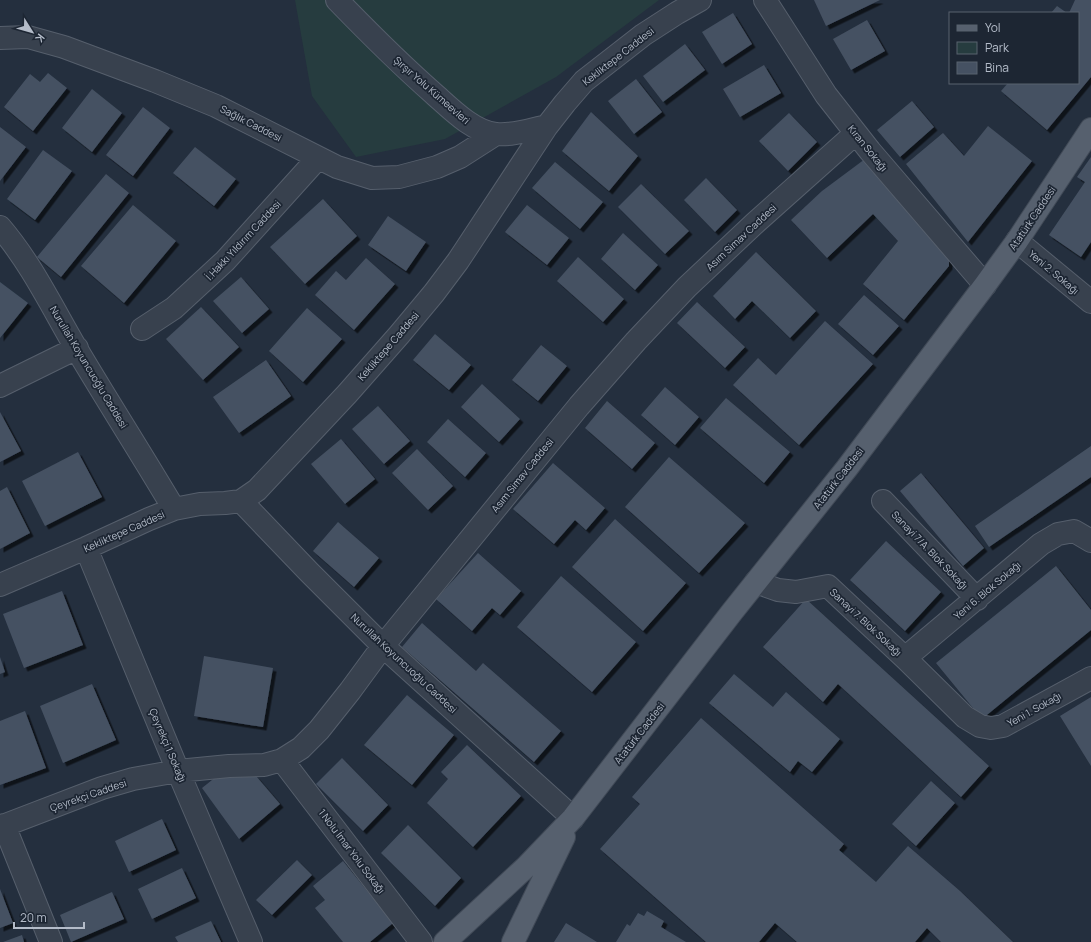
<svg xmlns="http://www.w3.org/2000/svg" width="1091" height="942" font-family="Manrope,sans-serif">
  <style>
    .green { fill: #263c3f }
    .building { fill: #455162; filter: url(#shadow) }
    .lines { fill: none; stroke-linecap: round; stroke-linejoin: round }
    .minor-casing { stroke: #565f6c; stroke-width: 24 }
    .major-casing { stroke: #414a57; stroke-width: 24 }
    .minor { stroke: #38414e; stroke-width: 22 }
    .major { stroke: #56606e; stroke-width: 22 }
    .labels { text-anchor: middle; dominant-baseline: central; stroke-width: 3.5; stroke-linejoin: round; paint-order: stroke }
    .street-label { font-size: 10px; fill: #b4bcc9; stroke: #1d2633 }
  </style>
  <defs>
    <filter id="shadow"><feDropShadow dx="3.5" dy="3.5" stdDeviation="0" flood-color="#0009"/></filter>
  </defs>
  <rect width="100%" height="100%" fill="#242f3e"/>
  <path class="green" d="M 295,0 L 659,0 L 556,77 L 445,139 L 356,157 L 312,96 Z"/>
  <path class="building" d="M 814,0 L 880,0 L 826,26 Z
    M 1075,0 L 1091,0 L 1091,77 L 1047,130 L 1001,91 L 1008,83 L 1078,83 L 1078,13 L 1069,13 Z
    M 1057,6 L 1067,13 L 1051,13 Z
    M 733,13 L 752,44 L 722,64 L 702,32 Z
    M 867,20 L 885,51 L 851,70 L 833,39 Z
    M 685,44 L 705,70 L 663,102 L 643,76 Z
    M 764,65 L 781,93 L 740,117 L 723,89 Z
    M 48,73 L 67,88 L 33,131 L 4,107 L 30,74 L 40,82 Z
    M 636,79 L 662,112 L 634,134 L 608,101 Z
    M 92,89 L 122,113 L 92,152 L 62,128 Z
    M 912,101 L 934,127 L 900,157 L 877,130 Z
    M 143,107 L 170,128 L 133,176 L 106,155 Z
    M 591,112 L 638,156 L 609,191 L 562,151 Z
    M 789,113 L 817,142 L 788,171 L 759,141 Z
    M 988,126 L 1032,161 L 968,242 L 906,164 L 943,133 L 964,156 Z
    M 0,127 L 26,147 L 0,181 Z
    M 195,147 L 236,179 L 214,206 L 173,173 Z
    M 43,150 L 72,171 L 35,220 L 7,199 Z
    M 1091,157 L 1091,242 L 1081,257 L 1049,235 L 1085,182 L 1077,177 Z
    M 865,159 L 949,258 L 949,266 L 904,320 L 863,284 L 898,241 L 873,214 L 827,258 L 791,220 L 822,191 Z
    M 555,162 L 603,202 L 580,229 L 532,188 Z
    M 106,174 L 129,193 L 61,277 L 37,257 Z
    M 706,178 L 737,210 L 715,232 L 684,200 Z
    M 641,184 L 689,231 L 665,254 L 618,207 Z
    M 323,199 L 357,236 L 305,284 L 270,247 Z
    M 133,205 L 176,241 L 124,303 L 81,266 Z
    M 527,205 L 569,238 L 547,265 L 505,232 Z
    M 388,216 L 426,242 L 406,271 L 368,245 Z
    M 623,233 L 658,265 L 635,290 L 601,259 Z
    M 756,252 L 816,311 L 790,338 L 752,301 L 735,319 L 713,296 Z
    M 578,257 L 624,299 L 603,322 L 557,281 Z
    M 366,258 L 395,284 L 354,330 L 315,295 L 336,271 L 346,280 Z
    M 241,277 L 269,309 L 242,333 L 213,301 Z
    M 0,282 L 28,303 L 0,338 Z
    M 864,295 L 899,326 L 873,355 L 838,324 Z
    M 697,302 L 745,347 L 725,368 L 677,323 Z
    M 201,307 L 239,347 L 203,380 L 166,339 Z
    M 307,308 L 342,339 L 303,382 L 269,351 Z
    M 825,321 L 873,364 L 799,445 L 733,385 L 758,358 L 776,375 Z
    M 435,334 L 471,365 L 449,390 L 413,360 Z
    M 541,345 L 567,366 L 538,401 L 512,380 Z
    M 266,360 L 291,396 L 239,433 L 213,397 Z
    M 482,384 L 520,419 L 499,442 L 461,407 Z
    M 665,387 L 699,417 L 675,445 L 641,415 Z
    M 726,398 L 790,452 L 764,483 L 700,428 Z
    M 607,401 L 655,443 L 632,469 L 585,428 Z
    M 378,406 L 410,441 L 384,464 L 352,429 Z
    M 0,412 L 21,451 L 0,462 Z
    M 448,419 L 486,453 L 465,477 L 427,442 Z
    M 341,439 L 375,479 L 345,504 L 311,464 Z
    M 1091,446 L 1091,477 L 989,547 L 975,526 Z
    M 417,449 L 453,486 L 428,510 L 392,473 Z
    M 78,452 L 102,497 L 45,526 L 22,481 Z
    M 669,457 L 745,523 L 699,573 L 625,507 Z
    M 553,463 L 605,508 L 586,530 L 575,520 L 554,544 L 513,509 Z
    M 921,473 L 984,548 L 963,566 L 900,491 Z
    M 7,487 L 30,533 L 0,549 L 0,491 Z
    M 615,519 L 686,583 L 643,631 L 572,567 Z
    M 338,522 L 379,558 L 354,587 L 313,551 Z
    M 886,541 L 941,592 L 905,631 L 850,580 Z
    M 478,553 L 521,591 L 500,615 L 492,608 L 472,631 L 436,599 Z
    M 1056,566 L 1091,610 L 1091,630 L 982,719 L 936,663 Z
    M 561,576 L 636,642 L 592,692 L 517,627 Z
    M 62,591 L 83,645 L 24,668 L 3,614 Z
    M 806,599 L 989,766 L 961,797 L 838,684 L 823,702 L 763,647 Z
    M 422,623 L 476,671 L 483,663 L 561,731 L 534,762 L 402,647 Z
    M 204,656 L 273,668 L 263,727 L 194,716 Z
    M 0,657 L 5,672 L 0,674 Z
    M 734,674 L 773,707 L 786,692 L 840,739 L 812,772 L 798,761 L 790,772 L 709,703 Z
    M 92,684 L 116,740 L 63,763 L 40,706 Z
    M 407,695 L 454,735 L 412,785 L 364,745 Z
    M 1091,697 L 1091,766 L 1060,716 Z
    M 25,711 L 46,768 L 0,785 L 0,721 Z
    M 701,718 L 844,844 L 839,850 L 876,882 L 908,846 L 960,891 L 1013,942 L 941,942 L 927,928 L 915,942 L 797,942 L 775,923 L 759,942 L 706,942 L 600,849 L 640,804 L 632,797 Z
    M 467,745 L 521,796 L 473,847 L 427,803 L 448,779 L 441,772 Z
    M 342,758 L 388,805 L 363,831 L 316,784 Z
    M 217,776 L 256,776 L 280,804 L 239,839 L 202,788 Z
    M 931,781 L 955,803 L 916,846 L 892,824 Z
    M 162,819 L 176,850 L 129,872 L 115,841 Z
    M 408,825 L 461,878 L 435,906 L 381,853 Z
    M 297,860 L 312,875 L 272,915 L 256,900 Z
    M 343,861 L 393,923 L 370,942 L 343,942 L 315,908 L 325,900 L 313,886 Z
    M 182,868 L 196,898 L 152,919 L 138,889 Z
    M 0,889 L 13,923 L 0,928 Z
    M 112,892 L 124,919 L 71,942 L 60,915 Z
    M 647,911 L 664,921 L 661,927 L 686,942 L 616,942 L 627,924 L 630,926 L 638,913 L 644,916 Z
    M 211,921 L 221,942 L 178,942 L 175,937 Z
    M 566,923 L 597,942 L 554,942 Z
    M 22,935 L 24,942 L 3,942 Z"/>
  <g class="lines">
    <g class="minor-casing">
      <path id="minor" d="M 337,0 C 368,32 399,63 433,93 C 450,108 473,132 496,134 C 511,136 532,129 547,126
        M 765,0 L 826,95 L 870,151 L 985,285
        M 0,38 L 28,37 L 64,47 L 155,81 L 216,106 L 337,167 L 372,178 L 399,177 L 437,167 L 460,157 L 496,134
        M 0,227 C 31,263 52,307 76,348 C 108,402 142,455 174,509
        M 1017,241 L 1091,302
        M 142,329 L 174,308 L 225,261 L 318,158
        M 0,386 L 77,348
        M 241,501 L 309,572 L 383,646 L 573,818
        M 883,501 L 977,599
        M 86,548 L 178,771 L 251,942
        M 756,582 L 778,590 L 796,592 L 828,586 L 905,658 L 965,717 L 980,726 L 991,728 L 1003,726 L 1091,678
        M 0,585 L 86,548 L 149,519 L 174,509 L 200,504 L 225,503 L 241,501 L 257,490 L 347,394 L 399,335 L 434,293 L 458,261 L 547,126 L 565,103 L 584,81 L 643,35 L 677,13 L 700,0
        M 905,658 L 1041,544 L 1058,534 L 1074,531 L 1091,541
        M 282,760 L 421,942
        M 4,825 L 51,942
        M 0,827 L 102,788 L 133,779 L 178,771 L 229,766 L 264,765 L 282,760 L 301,748 L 319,730 L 350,691 L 383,646 L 579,406 L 636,341 L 687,287 L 754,224 L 856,133"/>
    </g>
    <g class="major-casing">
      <path id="major" d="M 445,942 L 526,867 L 573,818 L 732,612 L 847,468 L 985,285 L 1017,241 L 1091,129
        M 513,942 L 564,837"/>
    </g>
    <use href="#minor" class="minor"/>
    <use href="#major" class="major"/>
  </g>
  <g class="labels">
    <g class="street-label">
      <text transform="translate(618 56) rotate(-38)">Kekliktepe Caddesi</text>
      <text transform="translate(432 90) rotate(41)">Şırşır Yolu Kümeevleri</text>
      <text transform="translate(251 123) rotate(27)">Sağlık Caddesi</text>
      <text transform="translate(868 148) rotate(51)">Kıran Sokağı</text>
      <text transform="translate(1032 218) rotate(-56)">Atatürk Caddesi</text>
      <text transform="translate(741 237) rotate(-43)">Asım Simav Caddesi</text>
      <text transform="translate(243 240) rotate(-47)">İ.Hakkı Yıldırım Caddesi</text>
      <text transform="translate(1054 272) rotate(40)">Yeni 2. Sokağı</text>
      <text transform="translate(388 346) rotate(-49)">Kekliktepe Caddesi</text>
      <text transform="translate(89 367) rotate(59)">Nurullah Koyuncuoğlu Caddesi</text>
      <text transform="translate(522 475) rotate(-51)">Asım Simav Caddesi</text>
      <text transform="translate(838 478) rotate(-52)">Atatürk Caddesi</text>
      <text transform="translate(124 531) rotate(-24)">Kekliktepe Caddesi</text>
      <text transform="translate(930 550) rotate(46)">Sanayi 7/A. Blok Sokağı</text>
      <text transform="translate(987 590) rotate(-40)">Yeni 6. Blok Sokağı</text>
      <text transform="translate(866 622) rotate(43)">Sanayi 7. Blok Sokağı</text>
      <text transform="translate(404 663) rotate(43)">Nurullah Koyuncuoğlu Caddesi</text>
      <text transform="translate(1034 709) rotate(-29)">Yeni 1. Sokağı</text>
      <text transform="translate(639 733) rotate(-52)">Atatürk Caddesi</text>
      <text transform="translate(168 745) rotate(67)">Çeyrekçi 1 Sokağı</text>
      <text transform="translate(88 795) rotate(-19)">Çeyrekçi Caddesi</text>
      <text transform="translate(352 851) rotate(53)">1 Nolu İmar Yolu Sokağı</text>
    </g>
  </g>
  <rect x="949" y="12" width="130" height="72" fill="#1d2633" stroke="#59626f"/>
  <rect x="957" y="25" width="20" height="6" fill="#56606e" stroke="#59626f"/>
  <text x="985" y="32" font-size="12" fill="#b4bcc9">Yol</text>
  <rect x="957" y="42" width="20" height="12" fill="#263c3f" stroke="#59626f"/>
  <text x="985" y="52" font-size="12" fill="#b4bcc9">Park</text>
  <rect x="957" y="62" width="20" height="12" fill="#455162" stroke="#59626f"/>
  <text x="985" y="72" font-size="12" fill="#b4bcc9">Bina</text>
  <g transform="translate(32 32) rotate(127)" stroke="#1d2633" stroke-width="3" paint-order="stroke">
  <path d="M0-3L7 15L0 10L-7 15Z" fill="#b4bcc9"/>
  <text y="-6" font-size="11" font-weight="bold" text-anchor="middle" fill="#b4bcc9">K</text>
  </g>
  <path d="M14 922v6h70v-6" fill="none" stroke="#b4bcc9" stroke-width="2"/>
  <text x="20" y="922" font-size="12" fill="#b4bcc9" stroke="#1d2633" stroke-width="3" paint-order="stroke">20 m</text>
</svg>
